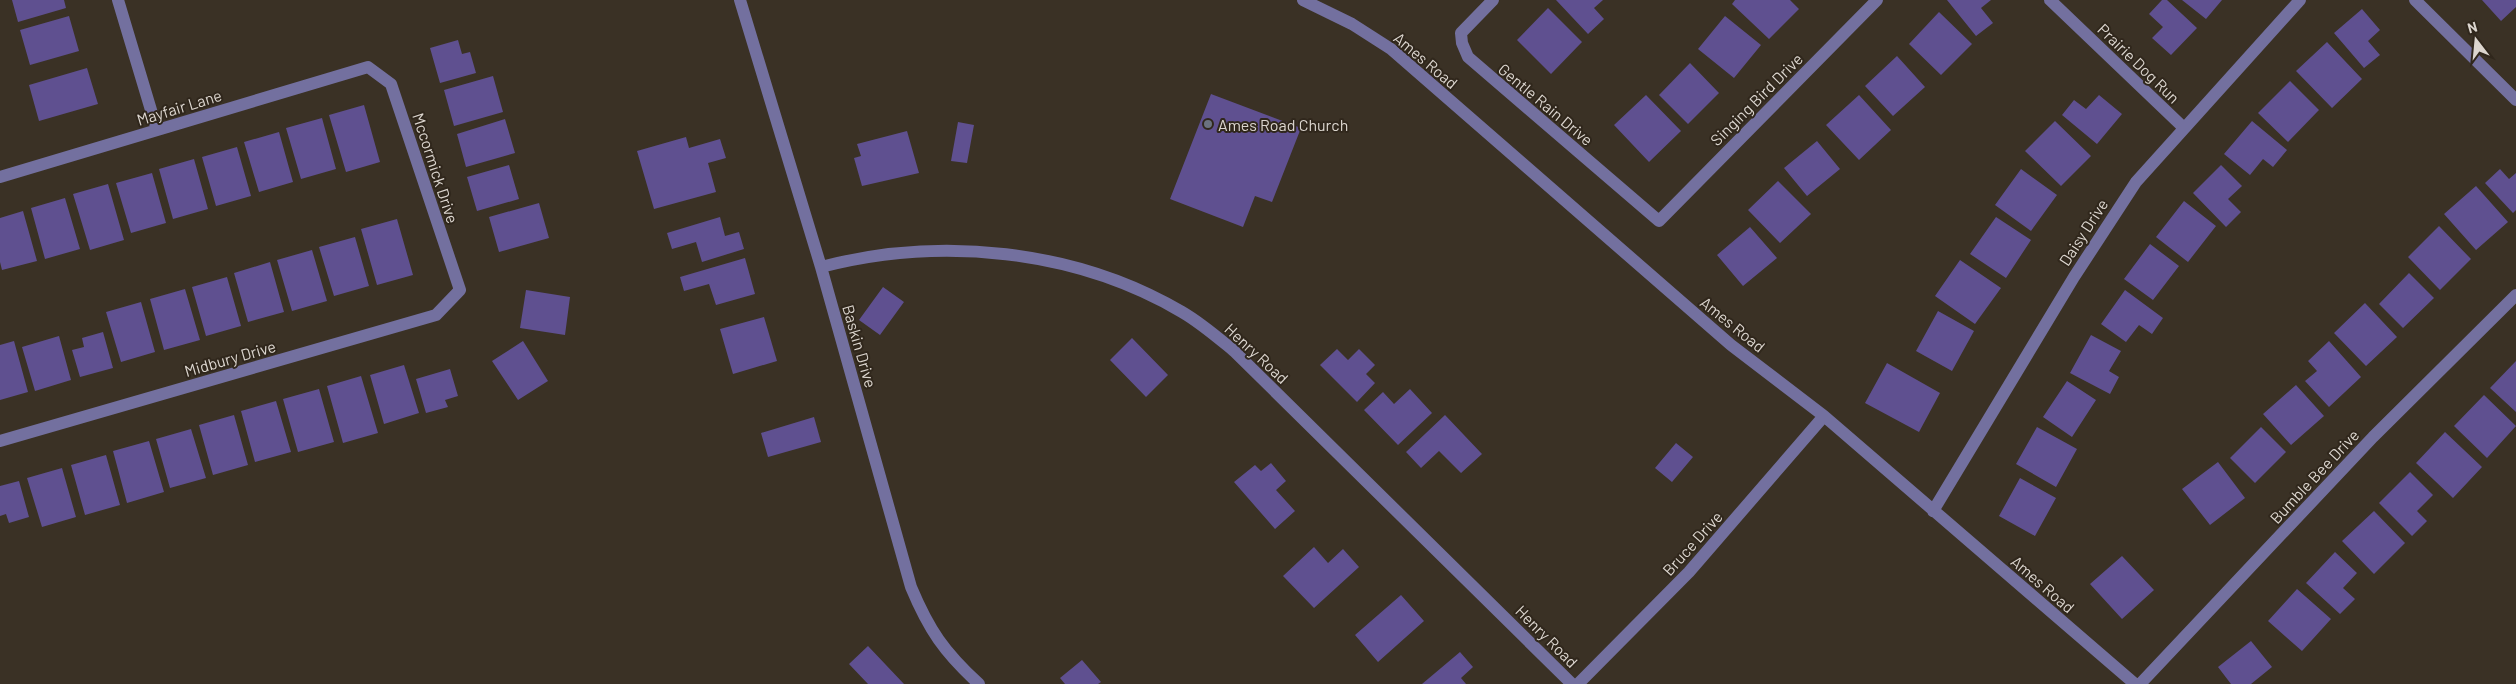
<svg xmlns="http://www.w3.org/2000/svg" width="2516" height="684" font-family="Barlow,sans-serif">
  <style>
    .building { fill: #5f5090 }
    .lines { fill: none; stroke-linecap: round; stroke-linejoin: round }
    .minor { stroke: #73709f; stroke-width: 12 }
    .worship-dot { fill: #6b7280; stroke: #30271c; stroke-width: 2 }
    .labels { text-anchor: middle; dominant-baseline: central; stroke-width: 4; stroke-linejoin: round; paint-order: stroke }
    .street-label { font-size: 16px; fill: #dcd6cf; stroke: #30271c }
    .poi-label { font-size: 16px; fill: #dcd6cf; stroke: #30271c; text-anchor: start }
  </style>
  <rect width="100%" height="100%" fill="#3a3125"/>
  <path class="building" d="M 12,0 L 64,0 L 66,8 L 18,22 Z
    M 1556,0 L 1603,0 L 1594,8 L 1604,19 L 1588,34 Z
    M 1735,0 L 1790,0 L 1799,9 L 1769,39 L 1732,4 Z
    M 1947,0 L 1991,0 L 1981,8 L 1993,23 L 1976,36 Z
    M 2162,0 L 2167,0 L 2197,28 L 2171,55 L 2152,38 L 2163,27 L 2149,14 Z
    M 2182,0 L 2222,0 L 2206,19 Z
    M 2482,0 L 2516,0 L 2516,7 L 2501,21 Z
    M 1548,8 L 1582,42 L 1551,74 L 1517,40 Z
    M 2362,9 L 2380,30 L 2368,41 L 2380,55 L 2364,68 L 2334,33 Z
    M 1939,12 L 1972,44 L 1941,75 L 1909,44 Z
    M 69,16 L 79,51 L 30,65 L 20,30 Z
    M 1725,16 L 1761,45 L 1734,78 L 1698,49 Z
    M 458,40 L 462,54 L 470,52 L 476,73 L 440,83 L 430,48 Z
    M 2327,42 L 2362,79 L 2332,108 L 2296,71 Z
    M 1897,56 L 1925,87 L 1893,116 L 1865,86 Z
    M 1690,63 L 1719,93 L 1688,124 L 1659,95 Z
    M 87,68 L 98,104 L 39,121 L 29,85 Z
    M 493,76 L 503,112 L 454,126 L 444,90 Z
    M 2290,81 L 2319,110 L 2288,142 L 2258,113 Z
    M 1211,94 L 1301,128 L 1272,202 L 1255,196 L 1243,227 L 1170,199 Z
    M 1646,95 L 1681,131 L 1649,162 L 1614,125 Z
    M 1859,95 L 1891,130 L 1859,160 L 1826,125 Z
    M 2099,95 L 2122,114 L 2097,144 L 2062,115 L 2074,100 L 2086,109 Z
    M 364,105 L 380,162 L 346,172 L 329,115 Z
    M 322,118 L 336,169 L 301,179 L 286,128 Z
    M 505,119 L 515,153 L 466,167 L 457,134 Z
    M 2055,121 L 2091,156 L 2061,186 L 2025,151 Z
    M 2252,121 L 2287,150 L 2273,167 L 2263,159 L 2250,175 L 2224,154 Z
    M 958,122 L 974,125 L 967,163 L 951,161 Z
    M 907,131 L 919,173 L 862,186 L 854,158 L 861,156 L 857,144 Z
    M 279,132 L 293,182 L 259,192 L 244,142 Z
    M 686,137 L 689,148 L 720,139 L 726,158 L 708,163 L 716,192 L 654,209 L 637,151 Z
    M 1817,141 L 1840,169 L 1807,196 L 1784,168 Z
    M 237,147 L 251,196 L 216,206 L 202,157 Z
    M 194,159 L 208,209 L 173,219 L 159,169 Z
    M 509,165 L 519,199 L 477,211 L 467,177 Z
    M 2221,165 L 2242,186 L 2228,199 L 2241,212 L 2226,227 L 2193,193 Z
    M 2021,169 L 2057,195 L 2031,231 L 1995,205 Z
    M 2500,169 L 2509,179 L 2516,173 L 2516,210 L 2513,213 L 2485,183 Z
    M 152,173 L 166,223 L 131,233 L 116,183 Z
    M 1778,181 L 1811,214 L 1780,243 L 1748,210 Z
    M 108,184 L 124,240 L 90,250 L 73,194 Z
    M 2476,186 L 2508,222 L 2476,250 L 2444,214 Z
    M 65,198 L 80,249 L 45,259 L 31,208 Z
    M 2184,201 L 2216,226 L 2188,262 L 2156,237 Z
    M 539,203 L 549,238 L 499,252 L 489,217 Z
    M 23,211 L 37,261 L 2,270 L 0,262 L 0,218 Z
    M 720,217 L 725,236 L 739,232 L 744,249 L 702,262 L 696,242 L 672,249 L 667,233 Z
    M 1996,217 L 2031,240 L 2006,278 L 1970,254 Z
    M 397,219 L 413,275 L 377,285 L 361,229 Z
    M 2439,226 L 2471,259 L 2440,290 L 2408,257 Z
    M 1750,227 L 1777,258 L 1743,286 L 1717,255 Z
    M 355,237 L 369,286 L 334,296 L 319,247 Z
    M 2150,244 L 2179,266 L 2153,300 L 2124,279 Z
    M 312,250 L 327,301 L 292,311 L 277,260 Z
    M 745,258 L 755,294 L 716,305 L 709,284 L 684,291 L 680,277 Z
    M 1960,260 L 2001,288 L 1975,324 L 1935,296 Z
    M 270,262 L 284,312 L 248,322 L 234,273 Z
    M 2409,273 L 2434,298 L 2403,328 L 2379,304 Z
    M 227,277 L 241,326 L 206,336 L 192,287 Z
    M 883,287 L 904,302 L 880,335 L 859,320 Z
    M 185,289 L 200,340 L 164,350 L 150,299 Z
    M 526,290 L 570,297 L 565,335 L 520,328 Z
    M 2125,290 L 2163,318 L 2152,334 L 2139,325 L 2126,342 L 2101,324 Z
    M 141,302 L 155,352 L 121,362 L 106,312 Z
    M 2365,303 L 2397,337 L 2366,366 L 2334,333 Z
    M 1938,311 L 1974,331 L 1952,371 L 1916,351 Z
    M 764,317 L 777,361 L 733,374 L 720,329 Z
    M 103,332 L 113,368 L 80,377 L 72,350 L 84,347 L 82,338 Z
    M 2091,335 L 2121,351 L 2109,371 L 2119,377 L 2110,394 L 2070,373 Z
    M 59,336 L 71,380 L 35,391 L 22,347 Z
    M 1132,338 L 1168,375 L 1146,397 L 1110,360 Z
    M 14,341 L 28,392 L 0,400 L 0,345 Z
    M 523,341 L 548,381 L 518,400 L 492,361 Z
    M 2329,341 L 2361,377 L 2329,407 L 2305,381 L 2317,371 L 2308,361 Z
    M 1337,349 L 1348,360 L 1359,349 L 1375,365 L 1366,374 L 1375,383 L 1357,402 L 1320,365 Z
    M 2516,361 L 2516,412 L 2490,388 Z
    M 1887,363 L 1940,393 L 1919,432 L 1865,403 Z
    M 404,365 L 419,413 L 384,424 L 370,375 Z
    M 450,369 L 458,396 L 445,400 L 448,407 L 426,413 L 416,379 Z
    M 361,376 L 378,433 L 343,443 L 327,386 Z
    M 2067,381 L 2096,400 L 2072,437 L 2043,417 Z
    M 2296,385 L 2324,416 L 2291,445 L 2263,414 Z
    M 319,389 L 334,442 L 298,452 L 283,399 Z
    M 1410,389 L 1432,413 L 1398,445 L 1364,410 L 1383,392 L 1394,404 Z
    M 2484,395 L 2516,426 L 2487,458 L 2454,426 Z
    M 276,401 L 291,452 L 255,462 L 241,411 Z
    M 234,415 L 248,465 L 213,475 L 199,425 Z
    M 1445,415 L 1482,454 L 1461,473 L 1439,451 L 1421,468 L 1406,452 Z
    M 814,417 L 821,442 L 768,457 L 761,433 Z
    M 2037,427 L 2077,449 L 2056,487 L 2016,464 Z
    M 2261,427 L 2286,452 L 2255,483 L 2230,458 Z
    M 191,429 L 206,478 L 170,488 L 156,439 Z
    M 2445,432 L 2482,467 L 2453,498 L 2416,463 Z
    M 149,441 L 164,492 L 127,503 L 113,451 Z
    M 1676,443 L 1693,457 L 1672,482 L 1655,468 Z
    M 106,455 L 120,505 L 85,515 L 71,465 Z
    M 2218,462 L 2245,498 L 2210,525 L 2182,489 Z
    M 1271,463 L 1286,481 L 1276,490 L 1295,511 L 1275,529 L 1234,482 L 1255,465 L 1261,471 Z
    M 62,468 L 76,517 L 42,527 L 27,478 Z
    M 2410,472 L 2433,495 L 2417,511 L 2427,521 L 2412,536 L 2379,503 Z
    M 2020,478 L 2056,498 L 2035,536 L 1999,516 Z
    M 19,481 L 29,517 L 9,523 L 6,514 L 0,516 L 0,486 Z
    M 2374,511 L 2405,543 L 2374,574 L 2342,541 Z
    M 1314,547 L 1328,563 L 1343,549 L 1359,567 L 1314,608 L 1283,576 Z
    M 2335,552 L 2357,573 L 2343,588 L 2355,599 L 2340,614 L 2306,583 Z
    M 2122,556 L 2154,590 L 2122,619 L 2090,584 Z
    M 2297,589 L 2331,619 L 2302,651 L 2268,621 Z
    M 1401,595 L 1424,621 L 1378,662 L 1355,635 Z
    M 2251,641 L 2272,667 L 2251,684 L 2231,684 L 2218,667 Z
    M 868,646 L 904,684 L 868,684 L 849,664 Z
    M 1460,652 L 1473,667 L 1461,678 L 1466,684 L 1422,684 Z
    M 1082,660 L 1101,682 L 1098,684 L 1065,684 L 1060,678 Z"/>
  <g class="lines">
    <path class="minor" d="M 118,0 L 157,130
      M 740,0 L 821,267 L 911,587 C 929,630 944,652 979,684
      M 1303,0 L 1352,24 L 1391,49 L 1731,345 L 1824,416 L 2135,684
      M 1493,0 L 1461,33 L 1462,43 L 1468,57 L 1659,221 L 1877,0
      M 2050,0 L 2184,128
      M 2415,0 L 2516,100
      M 0,177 L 368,67 L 391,84 L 460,290 L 436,315 L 0,441
      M 821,267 C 940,236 1075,249 1182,312 C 1201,323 1217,337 1234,351 L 1572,684
      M 1933,511 L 2074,277 L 2136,182 L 2300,0
      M 1578,684 L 1689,572 L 1824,416
      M 2140,684 L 2373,437 L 2516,295"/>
  </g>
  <circle class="worship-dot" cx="1208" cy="124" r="5"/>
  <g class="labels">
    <g class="street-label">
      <text transform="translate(1426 60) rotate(40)">Ames Road</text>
      <text transform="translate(2139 63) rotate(44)">Prairie Dog Run</text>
      <text transform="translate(1756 99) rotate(-45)">Singing Bird Drive</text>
      <text transform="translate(1546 104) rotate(40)">Gentle Rain Drive</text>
      <text transform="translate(179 107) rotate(-17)">Mayfair Lane</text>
      <text transform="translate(436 168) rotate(72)">Mccormick Drive</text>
      <text transform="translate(2083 232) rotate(-57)">Daisy Drive</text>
      <text transform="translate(1733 324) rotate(39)">Ames Road</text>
      <text transform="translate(860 346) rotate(74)">Baskin Drive</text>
      <text transform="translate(1257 353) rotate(43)">Henry Road</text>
      <text transform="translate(230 358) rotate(-16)">Midbury Drive</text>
      <text transform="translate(2314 476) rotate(-47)">Bumble Bee Drive</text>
      <text transform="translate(1692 543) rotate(-48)">Bruce Drive</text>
      <text transform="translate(2043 584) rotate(41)">Ames Road</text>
      <text transform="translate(1547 636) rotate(45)">Henry Road</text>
    </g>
    <g class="poi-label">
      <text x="1218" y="124">Ames Road Church</text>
    </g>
  </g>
  <g transform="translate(2476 40) rotate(344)" stroke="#30271c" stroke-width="4" paint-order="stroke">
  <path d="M0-4L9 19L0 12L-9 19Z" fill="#dcd6cf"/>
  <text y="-8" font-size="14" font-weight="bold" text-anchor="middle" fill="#dcd6cf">N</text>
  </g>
</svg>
